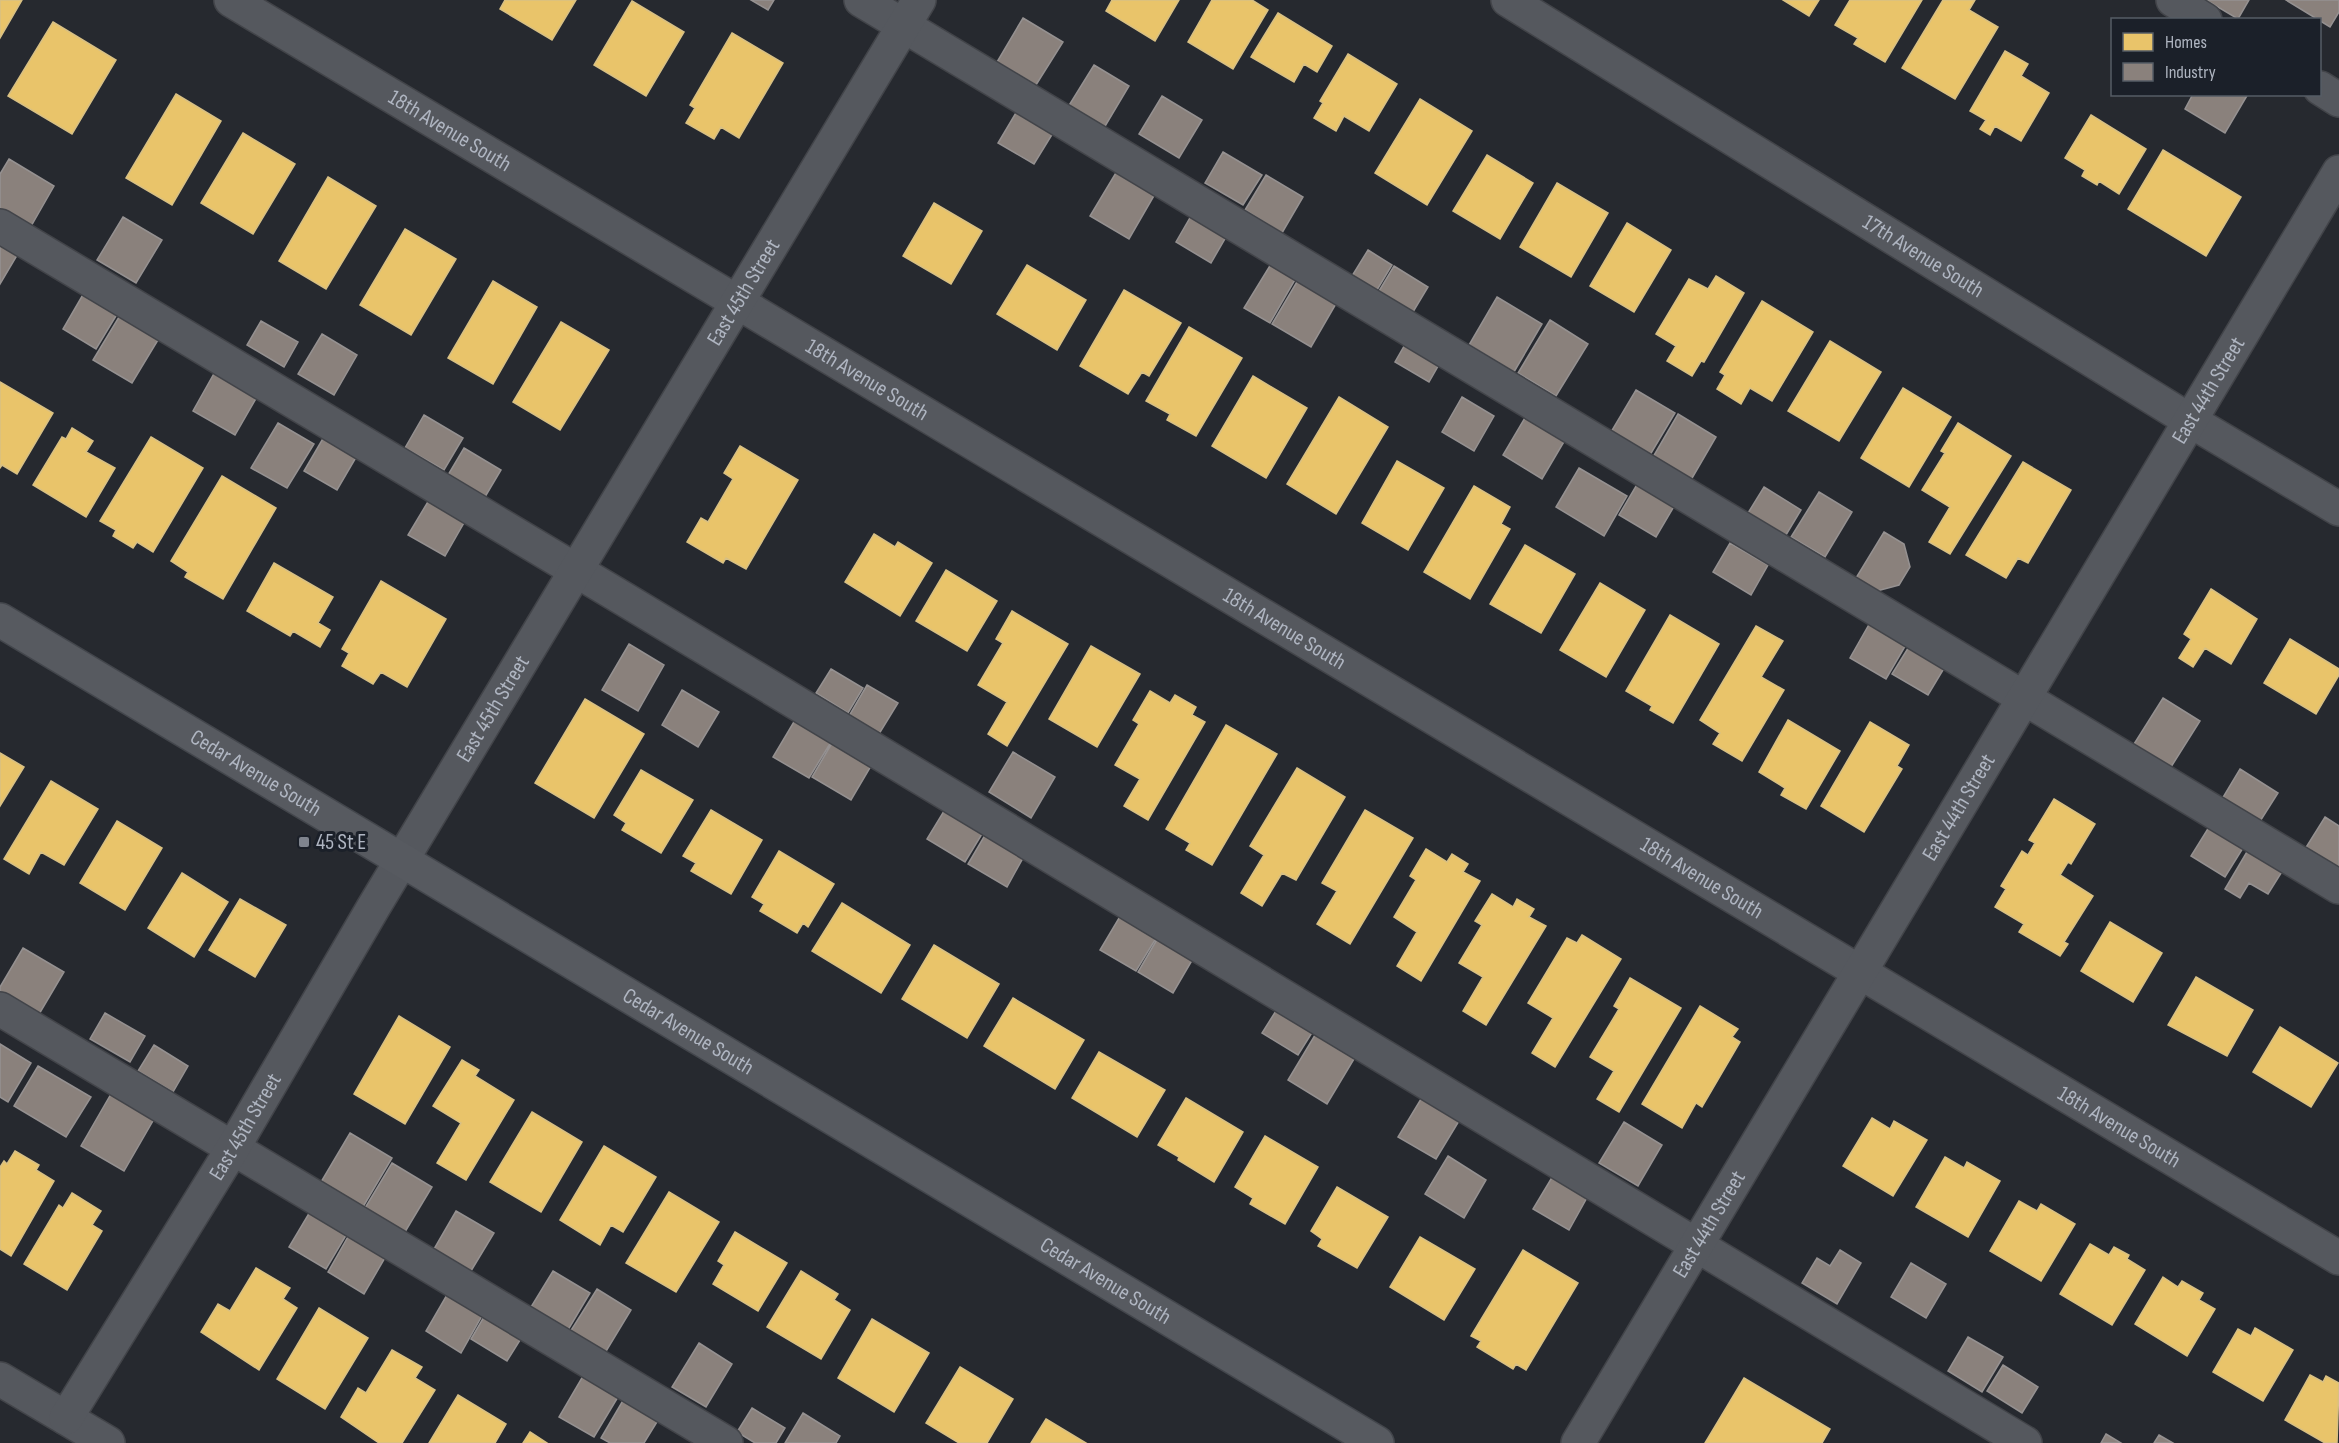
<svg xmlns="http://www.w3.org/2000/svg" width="2339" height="1443" font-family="'Sofia Sans Condensed',sans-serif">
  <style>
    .homes { fill: #e9c46a; stroke: #d8c084; stroke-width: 1.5 }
    .industry { fill: #8a817c; stroke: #959191; stroke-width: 1.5 }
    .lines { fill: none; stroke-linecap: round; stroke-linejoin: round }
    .minor-casing { stroke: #424449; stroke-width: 36 }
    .major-casing { stroke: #43464c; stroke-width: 36 }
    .minor { stroke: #55585e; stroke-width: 33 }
    .major { stroke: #575a60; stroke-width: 33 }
    .poi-dot { fill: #7f848e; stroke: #1b2029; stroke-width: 2 }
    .labels { text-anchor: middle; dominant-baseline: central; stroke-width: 6; stroke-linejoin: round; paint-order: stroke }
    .street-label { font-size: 22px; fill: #afb5c1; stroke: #1b2029 }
    .poi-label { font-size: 22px; fill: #afb5c1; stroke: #1b2029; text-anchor: start }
  </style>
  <rect width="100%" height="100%" fill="#26292f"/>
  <path class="homes" d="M 0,0 L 22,0 L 0,38 Z
    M 505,0 L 576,0 L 552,40 L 500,9 Z
    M 1112,0 L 1179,0 L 1155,41 L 1106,11 Z
    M 1212,0 L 1252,0 L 1268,10 L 1233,69 L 1188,42 Z
    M 1783,0 L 1819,0 L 1809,16 Z
    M 1850,0 L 1922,0 L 1885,62 L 1854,44 L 1858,38 L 1835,25 Z
    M 1943,0 L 1975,0 L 1969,10 L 1998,27 L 1955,99 L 1902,68 Z
    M 632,1 L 684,32 L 646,96 L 594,65 Z
    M 1278,13 L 1332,46 L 1317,72 L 1304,64 L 1294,82 L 1251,57 Z
    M 53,22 L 116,60 L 72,134 L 8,96 Z
    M 732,33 L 783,63 L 739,138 L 721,127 L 714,139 L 686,123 L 695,108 L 690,105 Z
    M 2005,51 L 2028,64 L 2021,76 L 2049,93 L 2021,141 L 1995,126 L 1990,135 L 1980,129 L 1986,120 L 1970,111 Z
    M 1348,54 L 1397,84 L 1369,131 L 1344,116 L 1336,131 L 1314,118 L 1323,103 L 1320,101 Z
    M 176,94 L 221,121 L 172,205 L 126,178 Z
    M 1420,99 L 1472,131 L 1427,205 L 1375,173 Z
    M 2091,115 L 2146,149 L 2119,194 L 2099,181 L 2097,185 L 2082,176 L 2085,170 L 2065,158 Z
    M 243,133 L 295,164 L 253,234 L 201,203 Z
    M 2163,150 L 2241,197 L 2206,256 L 2128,209 Z
    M 1487,155 L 1533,183 L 1500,239 L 1453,211 Z
    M 328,177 L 376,206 L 326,289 L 279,261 Z
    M 1557,183 L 1608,213 L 1571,277 L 1520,247 Z
    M 934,203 L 982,231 L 951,284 L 903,256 Z
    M 1627,223 L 1671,250 L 1634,312 L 1590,286 Z
    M 405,229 L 456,259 L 411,335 L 360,305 Z
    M 1027,265 L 1086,300 L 1057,350 L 997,314 Z
    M 1716,276 L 1744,293 L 1704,362 L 1701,361 L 1692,376 L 1667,361 L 1676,346 L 1656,334 L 1689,279 L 1708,289 Z
    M 493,281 L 537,307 L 493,384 L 448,358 Z
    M 1124,290 L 1181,323 L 1149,376 L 1142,372 L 1128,394 L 1080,366 Z
    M 1762,301 L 1813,332 L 1772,401 L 1750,388 L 1741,404 L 1717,389 L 1725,375 L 1720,372 Z
    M 561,322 L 609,350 L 560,430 L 513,402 Z
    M 1189,327 L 1242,358 L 1196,436 L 1167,420 L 1170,414 L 1146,401 Z
    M 1830,341 L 1881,372 L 1839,441 L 1788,411 Z
    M 1253,376 L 1307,408 L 1266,478 L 1212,446 Z
    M 0,382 L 53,413 L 17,474 L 2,465 L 0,468 Z
    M 1903,388 L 1951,417 L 1909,487 L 1861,458 Z
    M 1339,397 L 1388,427 L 1336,514 L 1287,484 Z
    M 1958,423 L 2011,456 L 1950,554 L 1929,542 L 1950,507 L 1922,490 L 1945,453 L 1941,451 Z
    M 72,428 L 93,441 L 86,452 L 115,468 L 86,517 L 33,485 L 62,437 L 66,439 Z
    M 151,437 L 203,468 L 153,552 L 137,542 L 133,548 L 113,536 L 116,530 L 100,521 Z
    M 740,446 L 798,480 L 746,569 L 726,558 L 723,563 L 687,542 L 701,518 L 708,522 L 733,479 L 724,473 Z
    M 1397,461 L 1444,488 L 1408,550 L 1362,523 Z
    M 2023,462 L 2071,490 L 2028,563 L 2018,558 L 2006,578 L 1966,555 Z
    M 222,476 L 276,508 L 223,599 L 185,577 L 188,572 L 171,561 Z
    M 1474,486 L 1510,507 L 1501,524 L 1510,529 L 1470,599 L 1424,572 Z
    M 874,534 L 895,547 L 898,542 L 932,563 L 900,616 L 845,582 Z
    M 1525,545 L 1575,574 L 1541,633 L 1490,604 Z
    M 274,563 L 333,597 L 318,623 L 330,630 L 320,647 L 293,631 L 290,636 L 247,611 Z
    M 946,570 L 997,601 L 967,651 L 916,621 Z
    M 381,581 L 446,619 L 407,687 L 381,672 L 373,684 L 342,666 L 349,653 L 342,649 Z
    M 1600,583 L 1645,610 L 1606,677 L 1560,650 Z
    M 2211,589 L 2257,619 L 2231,664 L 2205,648 L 2193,667 L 2179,658 L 2191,639 L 2184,634 Z
    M 1012,611 L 1068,644 L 1007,746 L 988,734 L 1007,702 L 978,685 L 1003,643 L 996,639 Z
    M 1670,615 L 1719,644 L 1673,723 L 1650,710 L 1652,706 L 1626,691 Z
    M 1756,626 L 1783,641 L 1761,677 L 1784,690 L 1742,761 L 1713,744 L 1720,733 L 1700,720 Z
    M 2290,639 L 2339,669 L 2339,675 L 2316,714 L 2264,683 Z
    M 1091,646 L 1140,674 L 1097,747 L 1049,719 Z
    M 1150,691 L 1170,703 L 1175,695 L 1196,707 L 1192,715 L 1205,722 L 1148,820 L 1124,806 L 1140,779 L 1115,765 L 1139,724 L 1133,720 Z
    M 585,699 L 644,734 L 594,818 L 535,783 Z
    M 1788,720 L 1840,751 L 1806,809 L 1781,795 L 1785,788 L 1759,772 Z
    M 1870,722 L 1909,745 L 1897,766 L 1902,769 L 1864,832 L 1821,806 Z
    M 1226,725 L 1277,754 L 1212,865 L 1186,850 L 1190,843 L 1166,829 Z
    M 0,753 L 24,767 L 0,806 Z
    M 1297,768 L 1345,797 L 1296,880 L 1282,873 L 1262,906 L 1241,893 L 1264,855 L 1250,846 Z
    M 641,770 L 693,800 L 661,853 L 622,830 L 626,823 L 614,815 Z
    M 51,781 L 98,809 L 64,865 L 41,852 L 29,874 L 4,859 Z
    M 2054,799 L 2095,824 L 2071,864 L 2068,862 L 2060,875 L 2093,896 L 2064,942 L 2068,944 L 2060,956 L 2019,932 L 2024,924 L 1995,907 L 2006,889 L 2001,886 L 2022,851 L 2028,855 L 2035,843 L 2029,840 Z
    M 711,810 L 762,840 L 731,894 L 691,871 L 696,863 L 683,856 Z
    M 1365,810 L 1413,838 L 1350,944 L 1317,924 L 1337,891 L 1322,883 Z
    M 117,821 L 162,848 L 125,910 L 80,883 Z
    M 1426,849 L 1447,862 L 1452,854 L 1468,864 L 1463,872 L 1480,881 L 1421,981 L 1397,966 L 1417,932 L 1394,917 L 1416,880 L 1410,876 Z
    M 779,851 L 834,884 L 808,927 L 803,923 L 797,933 L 760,911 L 764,904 L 752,897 Z
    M 182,873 L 228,902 L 194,957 L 148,928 Z
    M 1492,894 L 1513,907 L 1517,899 L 1534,909 L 1529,917 L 1546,926 L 1486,1025 L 1463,1011 L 1483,977 L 1459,963 L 1482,925 L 1475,921 Z
    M 240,899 L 286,925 L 255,977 L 209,950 Z
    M 842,903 L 910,945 L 881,993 L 812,951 Z
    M 2110,922 L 2162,953 L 2133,1002 L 2081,971 Z
    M 1582,935 L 1621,959 L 1555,1067 L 1532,1053 L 1553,1018 L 1528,1003 L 1567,938 L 1577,943 Z
    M 934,945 L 999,984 L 967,1038 L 902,999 Z
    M 2196,977 L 2253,1010 L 2227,1056 L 2168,1025 Z
    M 1630,978 L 1681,1008 L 1619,1112 L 1597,1099 L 1614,1071 L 1590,1057 L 1619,1009 L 1614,1006 Z
    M 1013,998 L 1084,1040 L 1055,1089 L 984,1046 Z
    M 1700,1006 L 1738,1029 L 1732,1037 L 1740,1042 L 1702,1107 L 1696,1103 L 1682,1128 L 1642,1104 Z
    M 399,1016 L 450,1047 L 405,1124 L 354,1094 Z
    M 2280,1027 L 2338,1063 L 2311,1107 L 2253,1072 Z
    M 1099,1052 L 1165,1090 L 1137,1137 L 1072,1098 Z
    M 462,1060 L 479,1070 L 475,1076 L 514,1100 L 466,1180 L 437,1163 L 461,1123 L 433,1106 Z
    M 1186,1098 L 1243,1132 L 1214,1182 L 1178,1160 L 1179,1157 L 1158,1145 Z
    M 532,1112 L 582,1142 L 541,1212 L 490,1182 Z
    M 1872,1118 L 1890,1129 L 1894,1121 L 1927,1140 L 1893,1196 L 1843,1166 Z
    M 1265,1136 L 1318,1167 L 1285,1224 L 1250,1204 L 1253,1198 L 1235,1187 Z
    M 604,1146 L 656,1177 L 623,1232 L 611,1225 L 600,1245 L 560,1220 Z
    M 15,1151 L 39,1165 L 36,1170 L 54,1181 L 11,1256 L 0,1249 L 0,1167 L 4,1161 L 7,1164 Z
    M 1945,1157 L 1964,1168 L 1967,1162 L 2000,1181 L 1968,1237 L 1916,1207 Z
    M 1337,1187 L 1388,1217 L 1357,1268 L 1318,1246 L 1322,1239 L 1311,1231 Z
    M 669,1192 L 719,1222 L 676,1292 L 626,1263 Z
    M 72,1193 L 101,1211 L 92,1225 L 102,1231 L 67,1290 L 24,1264 L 59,1205 L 63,1208 Z
    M 2019,1201 L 2037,1211 L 2041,1204 L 2075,1224 L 2041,1281 L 1990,1251 Z
    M 735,1232 L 787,1263 L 758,1311 L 713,1284 L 724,1265 L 718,1261 Z
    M 1420,1237 L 1475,1269 L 1444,1320 L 1390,1287 Z
    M 2090,1244 L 2109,1255 L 2114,1247 L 2129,1255 L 2127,1259 L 2145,1270 L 2112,1325 L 2060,1294 Z
    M 1523,1250 L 1578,1283 L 1526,1370 L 1516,1364 L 1513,1369 L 1477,1347 L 1481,1341 L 1471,1336 Z
    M 256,1268 L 290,1288 L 283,1299 L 297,1308 L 259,1370 L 201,1332 L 218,1304 L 230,1311 Z
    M 801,1271 L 838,1294 L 834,1300 L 850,1310 L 821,1359 L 767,1327 Z
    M 2163,1277 L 2178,1287 L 2182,1281 L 2203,1293 L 2199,1300 L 2215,1309 L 2187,1356 L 2135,1324 Z
    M 319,1308 L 368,1338 L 325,1409 L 277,1379 Z
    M 872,1319 L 929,1353 L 894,1412 L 838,1378 Z
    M 2255,1328 L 2293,1350 L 2263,1401 L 2213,1372 L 2238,1329 L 2251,1336 Z
    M 392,1350 L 422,1367 L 415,1378 L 435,1390 L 402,1443 L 379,1443 L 341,1417 L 358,1388 L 366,1393 Z
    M 960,1367 L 1013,1399 L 987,1443 L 959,1443 L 926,1423 Z
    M 2310,1375 L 2323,1382 L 2326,1376 L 2339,1383 L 2337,1443 L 2325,1443 L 2285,1420 Z
    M 1744,1378 L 1830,1429 L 1822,1443 L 1705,1443 Z
    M 458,1395 L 506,1424 L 495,1443 L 429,1443 Z
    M 1046,1419 L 1086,1443 L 1031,1443 Z
    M 530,1432 L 547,1443 L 523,1443 Z"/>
  <path class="industry" d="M 751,0 L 774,0 L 768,10 Z
    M 2206,0 L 2249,0 L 2238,19 Z
    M 2286,0 L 2339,0 L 2339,12 L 2330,27 Z
    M 1023,18 L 1063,42 L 1036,85 L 997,62 Z
    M 1094,65 L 1129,86 L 1104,128 L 1068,107 Z
    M 2193,94 L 2248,94 L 2225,133 L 2185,109 Z
    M 1162,96 L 1202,120 L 1179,158 L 1139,134 Z
    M 1017,111 L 1053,133 L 1034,164 L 998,143 Z
    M 1223,152 L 1262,175 L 1243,205 L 1205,183 Z
    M 9,159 L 54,186 L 30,228 L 0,209 L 0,174 Z
    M 1117,171 L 1155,194 L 1129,239 L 1090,216 Z
    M 1266,175 L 1303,197 L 1282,233 L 1245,210 Z
    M 1191,216 L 1226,237 L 1211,263 L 1176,242 Z
    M 123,217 L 162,240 L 136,283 L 97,260 Z
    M 0,241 L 19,252 L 0,284 Z
    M 1368,250 L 1392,265 L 1377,290 L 1352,276 Z
    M 1271,264 L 1296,278 L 1270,323 L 1244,308 Z
    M 1394,266 L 1428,287 L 1413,312 L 1379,291 Z
    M 1298,280 L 1337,302 L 1311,347 L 1272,324 Z
    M 85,291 L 119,311 L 96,349 L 63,329 Z
    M 1497,297 L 1542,324 L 1514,372 L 1469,345 Z
    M 122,312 L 161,335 L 132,383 L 93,360 Z
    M 1550,320 L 1588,344 L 1556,396 L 1518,373 Z
    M 261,321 L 298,342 L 284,367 L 247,345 Z
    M 322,334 L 357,355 L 334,395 L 298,374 Z
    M 1407,341 L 1441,361 L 1429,382 L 1395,362 Z
    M 216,370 L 258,395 L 235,435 L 193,411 Z
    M 1636,390 L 1675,413 L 1650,455 L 1611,432 Z
    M 1462,397 L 1494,416 L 1474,451 L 1442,432 Z
    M 1678,414 L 1716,437 L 1691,480 L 1653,457 Z
    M 424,415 L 463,438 L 444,470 L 405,448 Z
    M 1526,416 L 1565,440 L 1542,479 L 1503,455 Z
    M 278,423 L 314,444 L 287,488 L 251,468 Z
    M 325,435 L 358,454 L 337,490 L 304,471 Z
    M 464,448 L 501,470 L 485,497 L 448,475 Z
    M 1579,468 L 1627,496 L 1604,536 L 1556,507 Z
    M 1639,481 L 1676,503 L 1656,537 L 1619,515 Z
    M 1764,487 L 1801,510 L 1786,535 L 1748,513 Z
    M 1819,492 L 1852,512 L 1825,557 L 1791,537 Z
    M 429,500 L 465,521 L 445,556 L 408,535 Z
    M 1884,532 L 1904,544 L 1910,567 L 1899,585 L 1877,591 L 1856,578 Z
    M 1730,543 L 1768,565 L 1751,595 L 1713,572 Z
    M 1871,621 L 1907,643 L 1886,679 L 1850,658 Z
    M 629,644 L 664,665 L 638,711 L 602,690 Z
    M 1910,645 L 1946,665 L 1928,695 L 1892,674 Z
    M 831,669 L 863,688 L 848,713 L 816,693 Z
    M 867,685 L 898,703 L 879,734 L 849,716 Z
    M 682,690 L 719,712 L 698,747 L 662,725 Z
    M 2163,698 L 2200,721 L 2171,767 L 2134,744 Z
    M 795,720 L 831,742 L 809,778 L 773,757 Z
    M 832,743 L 871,766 L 851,800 L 812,777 Z
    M 1013,752 L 1055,777 L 1031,818 L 989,792 Z
    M 2240,769 L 2278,793 L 2259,823 L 2222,799 Z
    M 944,811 L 982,834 L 965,862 L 927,839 Z
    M 2325,817 L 2339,826 L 2339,870 L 2305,849 Z
    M 2209,827 L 2243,848 L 2225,877 L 2191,856 Z
    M 985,835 L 1023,858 L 1007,887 L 968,864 Z
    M 2248,850 L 2283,870 L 2268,894 L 2249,883 L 2240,898 L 2225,889 Z
    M 1122,913 L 1158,935 L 1136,971 L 1100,950 Z
    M 1159,936 L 1194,957 L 1173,993 L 1138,972 Z
    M 23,948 L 64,972 L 38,1016 L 0,994 L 0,987 Z
    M 1279,1006 L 1315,1028 L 1298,1055 L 1262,1033 Z
    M 105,1013 L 145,1036 L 130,1062 L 90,1039 Z
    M 1318,1030 L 1357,1054 L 1327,1104 L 1288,1080 Z
    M 0,1044 L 31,1063 L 8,1102 L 0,1097 Z
    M 154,1045 L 188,1066 L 173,1092 L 138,1071 Z
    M 38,1066 L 91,1097 L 66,1137 L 14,1106 Z
    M 111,1094 L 154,1119 L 124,1171 L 81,1146 Z
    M 1424,1094 L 1462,1116 L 1436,1159 L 1398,1137 Z
    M 1624,1122 L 1662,1145 L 1638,1186 L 1599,1163 Z
    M 350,1133 L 392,1158 L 363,1207 L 321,1182 Z
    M 1448,1156 L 1486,1180 L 1464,1218 L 1425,1194 Z
    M 392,1163 L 432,1187 L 405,1232 L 365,1208 Z
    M 1554,1174 L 1589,1194 L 1569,1230 L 1533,1209 Z
    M 311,1210 L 348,1232 L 326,1269 L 289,1247 Z
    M 456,1211 L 494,1233 L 471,1271 L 434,1249 Z
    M 349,1235 L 386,1256 L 364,1294 L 328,1272 Z
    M 1840,1250 L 1861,1263 L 1837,1304 L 1802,1283 L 1817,1258 L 1830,1266 Z
    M 1911,1263 L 1946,1284 L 1926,1318 L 1891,1297 Z
    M 553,1271 L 590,1293 L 568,1330 L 531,1307 Z
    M 597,1289 L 631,1310 L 605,1353 L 570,1332 Z
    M 448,1293 L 483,1314 L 461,1353 L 426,1331 Z
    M 485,1315 L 522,1337 L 507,1361 L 471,1339 Z
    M 1968,1337 L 2003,1357 L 1982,1392 L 1948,1371 Z
    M 699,1343 L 732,1364 L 706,1407 L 672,1387 Z
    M 2003,1365 L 2038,1387 L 2022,1413 L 1987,1391 Z
    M 583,1376 L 618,1397 L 594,1437 L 559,1417 Z
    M 625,1397 L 660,1417 L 644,1443 L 610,1443 L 601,1438 Z
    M 752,1408 L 785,1428 L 776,1443 L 755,1443 L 737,1432 Z
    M 803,1413 L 840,1436 L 836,1443 L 785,1443 Z
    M 2106,1434 L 2121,1443 L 2101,1443 Z
    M 2159,1435 L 2173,1443 L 2154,1443 Z"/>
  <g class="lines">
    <g class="minor-casing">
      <g id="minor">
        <path id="s1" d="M 231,0 L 2339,1258"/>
        <path d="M 861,0 L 2339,887"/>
        <path id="s2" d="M 1508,0 L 2189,420 L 2339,509"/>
        <path d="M 2173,0 L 2205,20"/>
        <path d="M 2320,88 L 2339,100"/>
        <path d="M 0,226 L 624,599 L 2025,1443"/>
        <path d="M 0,1009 L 726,1443"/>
        <path d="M 0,1379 L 108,1443"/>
        <path id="s3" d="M 66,1418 L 233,1148 L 373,908 L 919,0"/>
        <path id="s4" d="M 1578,1443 L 2339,172"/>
      </g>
    </g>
    <g class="major-casing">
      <g id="major">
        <path id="s5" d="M 0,620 L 1377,1443"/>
      </g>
    </g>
    <use href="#minor" class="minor"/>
    <use href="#major" class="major"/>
  </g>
  <rect class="poi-dot" x="298" y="836" width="12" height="12" rx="3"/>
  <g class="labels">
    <g class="street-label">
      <text stroke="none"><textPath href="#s1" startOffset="255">18th Avenue South</textPath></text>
      <text stroke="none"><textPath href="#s2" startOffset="488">17th Avenue South</textPath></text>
      <text stroke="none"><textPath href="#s3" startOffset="1314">East 45th Street</textPath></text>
      <text stroke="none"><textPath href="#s1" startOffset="741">18th Avenue South</textPath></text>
      <text stroke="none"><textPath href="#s4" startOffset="1227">East 44th Street</textPath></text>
      <text stroke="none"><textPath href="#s1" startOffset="1227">18th Avenue South</textPath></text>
      <text stroke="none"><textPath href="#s3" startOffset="828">East 45th Street</textPath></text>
      <text stroke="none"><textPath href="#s5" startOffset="298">Cedar Avenue South</textPath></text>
      <text stroke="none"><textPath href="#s4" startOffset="741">East 44th Street</textPath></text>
      <text stroke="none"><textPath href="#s1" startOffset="1713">18th Avenue South</textPath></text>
      <text stroke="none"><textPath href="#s5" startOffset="802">Cedar Avenue South</textPath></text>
      <text stroke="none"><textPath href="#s3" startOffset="342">East 45th Street</textPath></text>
      <text stroke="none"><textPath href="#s1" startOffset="2199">18th Avenue South</textPath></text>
      <text stroke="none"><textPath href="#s4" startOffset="255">East 44th Street</textPath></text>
      <text stroke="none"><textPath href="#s5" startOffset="1288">Cedar Avenue South</textPath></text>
    </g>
    <g class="poi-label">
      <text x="316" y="842">45 St E</text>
    </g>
  </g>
  <rect x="2111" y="18" width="210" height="78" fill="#1b2029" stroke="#565c66" stroke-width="1.5"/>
  <rect x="2123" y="33" width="30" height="18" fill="#e9c46a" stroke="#565c66" stroke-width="1.5"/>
  <text x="2165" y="48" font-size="18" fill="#afb5c1">Homes</text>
  <rect x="2123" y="63" width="30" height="18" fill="#8a817c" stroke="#565c66" stroke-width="1.5"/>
  <text x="2165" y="78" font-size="18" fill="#afb5c1">Industry</text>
</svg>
